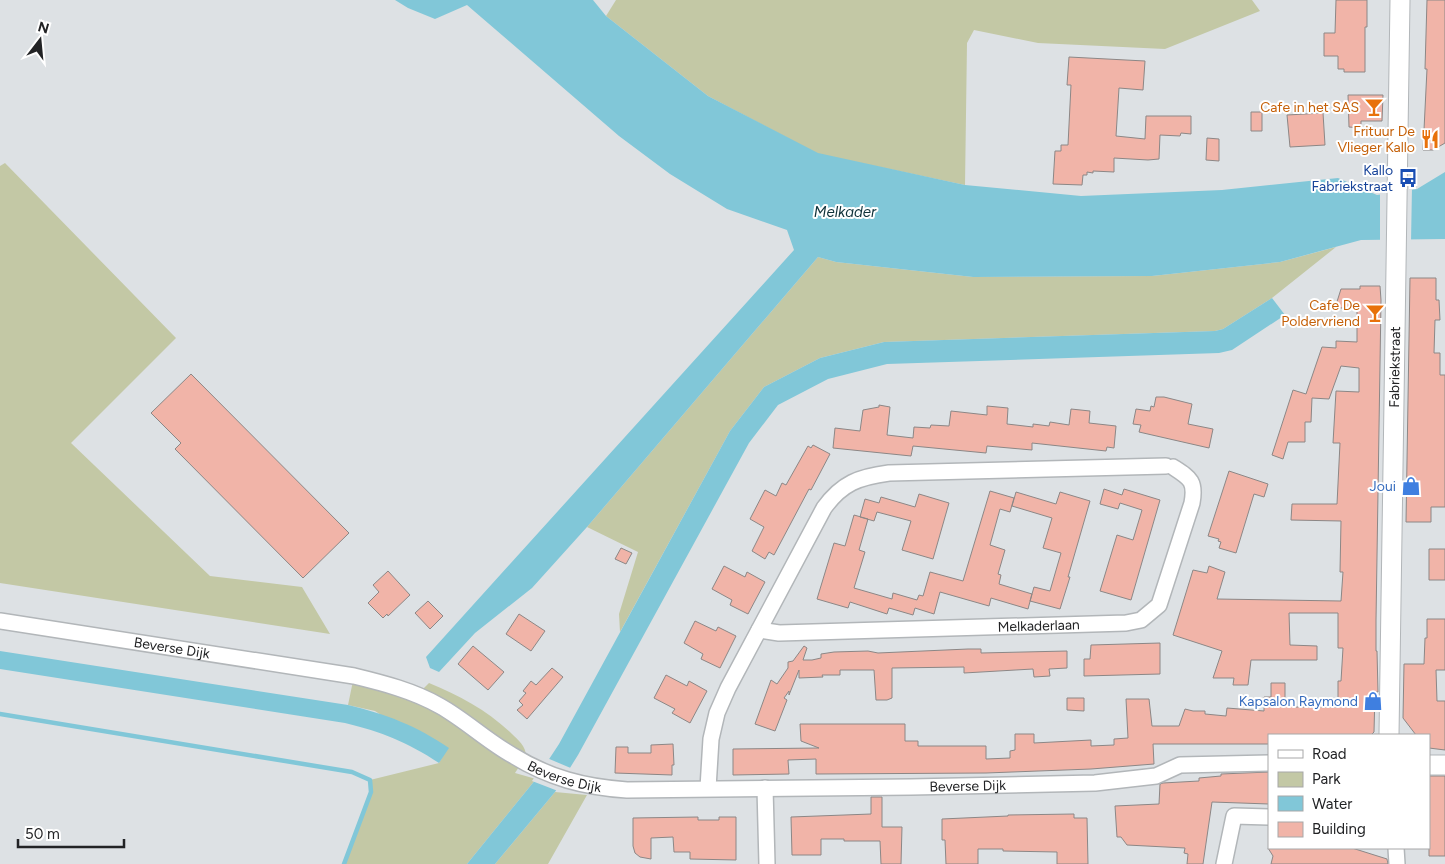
<svg xmlns="http://www.w3.org/2000/svg" width="1445" height="864" font-family="Figtree,sans-serif">
  <style>
    .green { fill: #c3c8a5 }
    .water { fill: #81c7d8 }
    .pier { fill: #dde1e4 }
    .lines { fill: none; stroke-linecap: round; stroke-linejoin: round }
    .stream { stroke: #81c7d8; stroke-width: 4.5 }
    .building { fill: #f1b4a8; stroke: #8c8786 }
    .minor-casing { stroke: #b2b6b9; stroke-width: 18 }
    .major-casing { stroke: #b2b6b9; stroke-width: 21 }
    .minor { stroke: #fff; stroke-width: 15 }
    .major { stroke: #fff; stroke-width: 19 }
    .labels { text-anchor: middle; dominant-baseline: central; stroke-width: 4; stroke-linejoin: round; paint-order: stroke }
    .food-label { font-size: 14px; fill: #c56008; stroke: #fff; text-anchor: end }
    .transit-label { font-size: 14px; fill: #164399; stroke: #fff; text-anchor: end }
    .street-label { font-size: 14px; fill: #222325; stroke: #fff }
    .shop-label { font-size: 14px; fill: #366cbe; stroke: #fff; text-anchor: end }
    .water-label { font-size: 15px; font-style: italic; fill: #0e3139; stroke: #fff }
  </style>
  <rect width="100%" height="100%" fill="#dde1e4"/>
  <path class="green" d="M 616,0 L 1252,0 L 1260,11 L 1165,49 L 1038,43 L 974,30 L 967,43 L 965,185 L 818,154 L 708,96 L 606,16 Z
    M 5,163 L 176,338 L 71,443 L 210,576 L 302,587 L 330,634 L 0,583 L 0,166 Z
    M 1336,247 L 1272,298 L 1223,329 L 1215,331 L 884,342 L 820,358 L 764,387 L 730,431 L 620,632 L 619,614 L 638,552 L 587,527 L 818,257 L 836,262 L 973,277 L 1152,276 L 1280,262 Z
    M 353,681 L 413,699 L 429,683 C 460,696 487,710 512,734 C 518,740 526,746 526,756 L 515,773 L 536,779 L 467,864 L 344,864 L 371,792 L 370,780 L 439,763 L 443,756 L 375,711 L 348,705 Z
    M 555,792 L 587,795 L 548,864 L 495,864 Z"/>
  <path class="water" d="M 395,0 L 593,0 L 606,16 L 708,96 L 818,153 L 965,185 L 1081,196 L 1222,190 L 1338,178 L 1377,195 L 1417,189 L 1445,172 L 1445,239 L 1361,240 L 1280,262 L 1152,276 L 973,277 L 836,262 L 818,257 L 587,527 L 532,588 L 475,633 L 439,672 L 430,668 L 426,657 L 794,250 L 787,230 L 727,209 L 670,174 L 619,136 L 467,5 L 435,19 L 408,8 Z
    M 1272,298 L 1285,315 L 1232,350 L 1219,353 L 887,364 L 828,379 L 778,405 L 749,443 L 578,755 L 555,792 L 495,864 L 467,864 L 536,779 L 559,744 L 730,431 L 764,387 L 820,358 L 884,342 L 1215,331 L 1223,329 Z
    M 0,651 L 348,705 C 386,714 417,726 449,748 L 439,763 C 407,742 382,732 345,723 L 0,669 Z"/>
  <path class="pier" d="M 1412,187 L 1411,242 L 1380,243 L 1380,192 Z
    M 547,758 L 573,769 L 558,791 L 532,781 Z"/>
  <g class="lines">
    <path class="stream" d="M 0,714 L 352,772 L 370,780 L 371,792 L 344,864"/>
  </g>
  <path class="building" d="M 1336,0 L 1367,0 L 1367,27 L 1365,27 L 1365,72 L 1344,72 L 1344,69 L 1338,69 L 1338,56 L 1324,56 L 1324,33 L 1335,33 Z
    M 1427,0 L 1445,0 L 1445,143 L 1433,150 L 1423,150 L 1427,69 L 1425,69 Z
    M 1069,57 L 1145,61 L 1143,90 L 1119,88 L 1116,136 L 1145,139 L 1146,116 L 1191,116 L 1191,134 L 1181,133 L 1180,136 L 1160,135 L 1159,159 L 1148,160 L 1114,158 L 1114,172 L 1093,171 L 1093,173 L 1087,172 L 1087,175 L 1083,175 L 1082,185 L 1053,184 L 1055,151 L 1061,151 L 1061,145 L 1068,145 L 1071,85 L 1067,85 Z
    M 1348,95 L 1383,95 L 1382,121 L 1361,121 L 1361,128 L 1349,127 Z
    M 1251,112 L 1262,112 L 1262,131 L 1251,131 Z
    M 1323,113 L 1325,145 L 1290,147 L 1287,115 Z
    M 1207,138 L 1219,139 L 1219,161 L 1206,160 Z
    M 1410,278 L 1436,278 L 1436,300 L 1439,300 L 1440,320 L 1435,320 L 1434,353 L 1440,353 L 1440,375 L 1445,375 L 1445,507 L 1431,507 L 1431,522 L 1406,522 Z
    M 1360,286 L 1380,286 L 1381,300 L 1376,620 L 1376,651 L 1377,651 L 1378,692 L 1375,692 L 1374,732 L 1371,735 L 1269,735 L 1269,744 L 1153,744 L 1154,764 L 1091,769 L 986,773 L 816,774 L 816,759 L 788,760 L 789,774 L 733,775 L 733,749 L 819,748 L 801,741 L 800,724 L 905,724 L 905,741 L 918,741 L 918,746 L 986,746 L 986,759 L 1010,758 L 1010,751 L 1015,750 L 1015,734 L 1034,734 L 1034,743 L 1091,740 L 1091,746 L 1114,745 L 1114,739 L 1128,738 L 1126,699 L 1149,699 L 1152,726 L 1179,726 L 1185,709 L 1193,711 L 1205,711 L 1205,714 L 1226,716 L 1227,708 L 1264,711 L 1264,697 L 1271,697 L 1271,683 L 1285,683 L 1285,703 L 1294,703 L 1294,707 L 1338,707 L 1338,681 L 1341,681 L 1343,648 L 1338,648 L 1338,613 L 1289,613 L 1290,645 L 1317,646 L 1317,660 L 1251,660 L 1248,685 L 1233,685 L 1234,678 L 1213,678 L 1222,651 L 1173,635 L 1193,570 L 1207,573 L 1209,566 L 1225,572 L 1217,599 L 1341,601 L 1343,572 L 1340,572 L 1341,521 L 1291,520 L 1292,504 L 1337,504 L 1340,443 L 1333,443 L 1336,391 L 1359,392 L 1359,368 L 1341,366 L 1329,399 L 1312,398 L 1311,422 L 1305,422 L 1305,442 L 1288,442 L 1283,459 L 1272,455 L 1293,390 L 1306,394 L 1322,347 L 1336,348 L 1336,341 L 1357,342 L 1357,308 L 1335,308 L 1341,289 L 1360,289 Z
    M 191,374 L 349,533 L 303,578 L 175,449 L 181,443 L 151,413 Z
    M 1156,397 L 1164,397 L 1192,404 L 1188,424 L 1213,429 L 1209,448 L 1139,432 L 1141,425 L 1133,424 L 1136,409 L 1150,411 L 1151,406 L 1154,407 Z
    M 879,405 L 890,407 L 887,435 L 913,438 L 914,427 L 930,428 L 931,425 L 949,426 L 951,411 L 987,415 L 987,406 L 1008,408 L 1007,424 L 1033,427 L 1033,424 L 1049,426 L 1050,422 L 1069,425 L 1071,409 L 1090,411 L 1089,423 L 1116,426 L 1114,448 L 1107,447 L 1106,451 L 1032,443 L 1032,450 L 987,446 L 986,453 L 913,446 L 911,456 L 833,448 L 835,428 L 860,431 L 863,410 L 879,407 Z
    M 813,445 L 830,454 L 811,490 L 809,489 L 774,555 L 769,552 L 765,559 L 752,551 L 764,527 L 750,519 L 765,490 L 776,496 L 782,483 L 786,485 L 808,446 L 811,448 Z
    M 1229,471 L 1268,484 L 1264,497 L 1254,494 L 1236,553 L 1219,548 L 1221,542 L 1218,541 L 1219,539 L 1208,536 Z
    M 1104,489 L 1122,495 L 1124,489 L 1160,500 L 1131,600 L 1100,591 L 1117,535 L 1133,540 L 1142,510 L 1120,503 L 1118,509 L 1100,504 Z
    M 990,491 L 1014,498 L 1010,512 L 1000,509 L 990,545 L 1005,550 L 998,574 L 1001,575 L 999,584 L 1032,594 L 1028,609 L 991,598 L 989,606 L 940,592 L 934,614 L 915,608 L 913,615 L 889,608 L 887,614 L 850,602 L 848,608 L 817,599 L 834,543 L 845,546 L 854,515 L 868,519 L 859,550 L 865,552 L 854,588 L 892,599 L 893,593 L 917,600 L 919,595 L 923,596 L 930,572 L 963,581 Z
    M 1016,492 L 1056,504 L 1060,492 L 1090,501 L 1068,577 L 1070,577 L 1060,609 L 1030,601 L 1034,587 L 1050,591 L 1061,553 L 1043,548 L 1052,518 L 1012,506 Z
    M 919,494 L 949,503 L 933,559 L 902,550 L 911,521 L 877,512 L 874,521 L 860,517 L 865,499 L 879,503 L 881,497 L 915,507 Z
    M 621,548 L 632,553 L 626,564 L 615,559 Z
    M 1429,549 L 1445,549 L 1445,580 L 1429,580 Z
    M 724,566 L 745,577 L 747,572 L 765,582 L 748,614 L 730,605 L 732,600 L 712,589 Z
    M 388,571 L 410,595 L 388,616 L 387,614 L 383,618 L 368,603 L 379,592 L 373,585 Z
    M 428,601 L 443,616 L 430,629 L 415,613 Z
    M 519,614 L 545,631 L 531,651 L 506,634 Z
    M 1427,619 L 1445,619 L 1445,670 L 1436,670 L 1437,701 L 1445,701 L 1445,750 L 1429,748 L 1429,735 L 1416,735 L 1403,718 L 1404,664 L 1424,664 L 1425,638 L 1427,638 Z
    M 695,621 L 716,631 L 718,627 L 736,636 L 720,668 L 701,659 L 703,654 L 684,643 Z
    M 1160,643 L 1160,674 L 1084,676 L 1084,659 L 1090,659 L 1091,645 Z
    M 473,646 L 504,672 L 488,690 L 458,664 Z
    M 804,646 L 807,648 L 803,660 L 812,660 L 821,658 L 821,654 L 834,652 L 868,651 L 878,653 L 968,649 L 981,649 L 981,653 L 1067,651 L 1067,668 L 1049,669 L 1050,676 L 1034,677 L 1033,669 L 964,673 L 964,667 L 892,668 L 892,698 L 887,700 L 876,700 L 874,670 L 840,670 L 840,675 L 822,675 L 823,677 L 799,678 L 799,670 L 789,695 L 789,691 L 784,698 L 787,700 L 775,731 L 755,724 L 771,680 L 777,684 L 788,668 L 788,662 L 793,661 Z
    M 552,668 L 563,677 L 527,719 L 517,710 L 523,705 L 519,701 L 526,693 L 523,691 L 531,681 L 536,685 Z
    M 666,675 L 687,686 L 689,681 L 707,691 L 690,723 L 672,713 L 675,709 L 654,698 Z
    M 1067,698 L 1084,698 L 1084,711 L 1067,710 Z
    M 673,744 L 674,765 L 672,765 L 672,775 L 615,773 L 616,747 L 628,747 L 628,753 L 651,753 L 651,745 Z
    M 1269,772 L 1269,804 L 1212,802 L 1203,864 L 1187,864 L 1188,854 L 1184,853 L 1185,848 L 1127,845 L 1121,837 L 1117,837 L 1115,806 L 1159,804 L 1160,784 L 1163,783 L 1199,781 L 1199,778 L 1221,776 L 1221,774 Z
    M 1429,776 L 1445,776 L 1445,856 L 1429,856 Z
    M 871,797 L 882,797 L 882,827 L 902,827 L 901,864 L 881,864 L 880,841 L 844,841 L 844,839 L 821,839 L 821,855 L 792,855 L 791,817 L 871,814 Z
    M 1074,814 L 1074,818 L 1087,818 L 1088,864 L 1057,864 L 1057,852 L 1003,851 L 1003,849 L 978,849 L 978,864 L 946,864 L 945,840 L 942,840 L 942,819 L 1008,816 L 1008,815 Z
    M 698,817 L 698,820 L 719,820 L 719,817 L 736,817 L 736,860 L 690,859 L 690,852 L 674,852 L 673,837 L 651,838 L 651,859 L 640,857 L 635,853 L 633,846 L 633,818 Z
    M 1268,848 L 1352,848 L 1387,859 L 1388,864 L 1271,864 L 1273,856 Z"/>
  <g class="lines">
    <g class="minor-casing">
      <g id="minor">
        <path id="s1" d="M 0,621 L 354,676 C 383,683 414,691 440,706 C 465,720 487,741 512,755 C 549,778 584,787 627,790 L 911,787 L 1095,783 L 1156,776 L 1180,765 L 1269,763"/>
        <path id="s2" d="M 759,630 L 779,633 L 1126,623 L 1141,620 L 1159,605 L 1192,503 C 1196,481 1190,478 1173,467"/>
        <path d="M 708,788 L 711,739 L 717,713 L 728,688 L 824,508 C 842,483 859,477 889,473 L 1166,466"/>
        <path d="M 765,788 L 767,864"/>
        <path d="M 1396,848 L 1397,864"/>
        <path d="M 1224,864 L 1234,816 L 1269,817"/>
      </g>
    </g>
    <g class="major-casing">
      <g id="major">
        <path id="s3" d="M 1389,735 L 1400,0"/>
        <path d="M 1429,765 L 1445,765"/>
      </g>
    </g>
    <use href="#minor" class="minor"/>
    <use href="#major" class="major"/>
  </g>
  <defs>
    <g id="bar-bare" transform="scale(1.5)"><path d="M-6-5H6L.8 .8V4.5H3.5V6h-7V4.5H-.8V.8Z" fill="#e8710a" stroke="#fff" stroke-width="2.5" paint-order="stroke"/></g>
    <g id="restaurant-bare" transform="scale(1.5)"><path d="M-5-6h1v4h1v-4h1v4h1v-4h1v5L-1.5 .5V6h-2V.5L-5-1ZM5-6V6H3V1.5H1.5Q1.5-4 5-6Z" fill="#e8710a" stroke="#fff" stroke-width="2.5" paint-order="stroke"/></g>
    <g id="bus-bare" transform="scale(1.5)"><path d="M-5-6H5V4H4V6H2V4H-2V6H-4V4H-5ZM-3.5-4V0h7V-4ZM-3.5 1.2v1.5H-2V1.2ZM2 1.2v1.5H3.5V1.2Z" fill="#1a4fb4" stroke="#fff" stroke-width="2.5" paint-order="stroke"/></g>
    <g id="shop-bare" transform="scale(1.5)"><path d="M-5-2.5h2.3a2.7 3.5 0 0 1 5.4 0H5L5.5 6h-11ZM-1.5-2.5h3a1.5 2.3 0 0 0-3 0Z" fill="#3f7fe0" stroke="#fff" stroke-width="2.5" paint-order="stroke"/></g>
  </defs>
  <g fill-rule="evenodd">
    <use href="#bar-bare" x="1374" y="107"/>
    <use href="#restaurant-bare" x="1430" y="139"/>
    <use href="#bus-bare" x="1408" y="178"/>
    <use href="#bar-bare" x="1375" y="313"/>
    <use href="#shop-bare" x="1411" y="486"/>
    <use href="#shop-bare" x="1373" y="701"/>
  </g>
  <g class="labels">
    <g class="food-label">
      <text x="1359" y="107">Cafe in het SAS</text>
      <text x="1415" y="131">Frituur De<tspan x="1415" dy="16">Vlieger Kallo</tspan></text>
      <text x="1360" y="305">Cafe De<tspan x="1360" dy="16">Poldervriend</tspan></text>
    </g>
    <g class="transit-label">
      <text x="1393" y="170">Kallo<tspan x="1393" dy="16">Fabriekstraat</tspan></text>
    </g>
    <g class="street-label">
      <text stroke="none"><textPath href="#s3" startOffset="368">Fabriekstraat</textPath></text>
      <text stroke="none"><textPath href="#s2" startOffset="280">Melkaderlaan</textPath></text>
      <text stroke="none"><textPath href="#s1" startOffset="174">Beverse Dijk</textPath></text>
      <text stroke="none"><textPath href="#s1" startOffset="594">Beverse Dijk</textPath></text>
      <text stroke="none"><textPath href="#s1" startOffset="999">Beverse Dijk</textPath></text>
    </g>
    <g class="shop-label">
      <text x="1396" y="486">Joui</text>
      <text x="1358" y="701">Kapsalon Raymond</text>
    </g>
    <g class="water-label">
      <text x="845" y="212">Melkader</text>
    </g>
  </g>
  <rect x="1268" y="734" width="162" height="115" fill="#ffffff" stroke="#a7a7a8"/>
  <rect x="1278" y="750" width="25" height="8" fill="#ffffff" stroke="#a7a7a8"/>
  <text x="1312" y="759" font-size="15" fill="#222325">Road</text>
  <rect x="1278" y="772" width="25" height="15" fill="#c3c8a5" stroke="#a7a7a8"/>
  <text x="1312" y="784" font-size="15" fill="#222325">Park</text>
  <rect x="1278" y="796" width="25" height="15" fill="#81c7d8" stroke="#a7a7a8"/>
  <text x="1312" y="809" font-size="15" fill="#222325">Water</text>
  <rect x="1278" y="822" width="25" height="15" fill="#f1b4a8" stroke="#a7a7a8"/>
  <text x="1312" y="834" font-size="15" fill="#222325">Building</text>
  <g transform="translate(40 40) rotate(16)" stroke="#ffffff" stroke-width="4" paint-order="stroke">
  <path d="M0-4L9 19L0 12L-9 19Z" fill="#222325"/>
  <text y="-8" font-size="14" font-weight="bold" text-anchor="middle" fill="#222325">N</text>
  </g>
  <path d="M18 839v8h106v-8" fill="none" stroke="#222325" stroke-width="2.5"/>
  <text x="25" y="839" font-size="15" fill="#222325" stroke="#ffffff" stroke-width="4" paint-order="stroke">50 m</text>
</svg>
